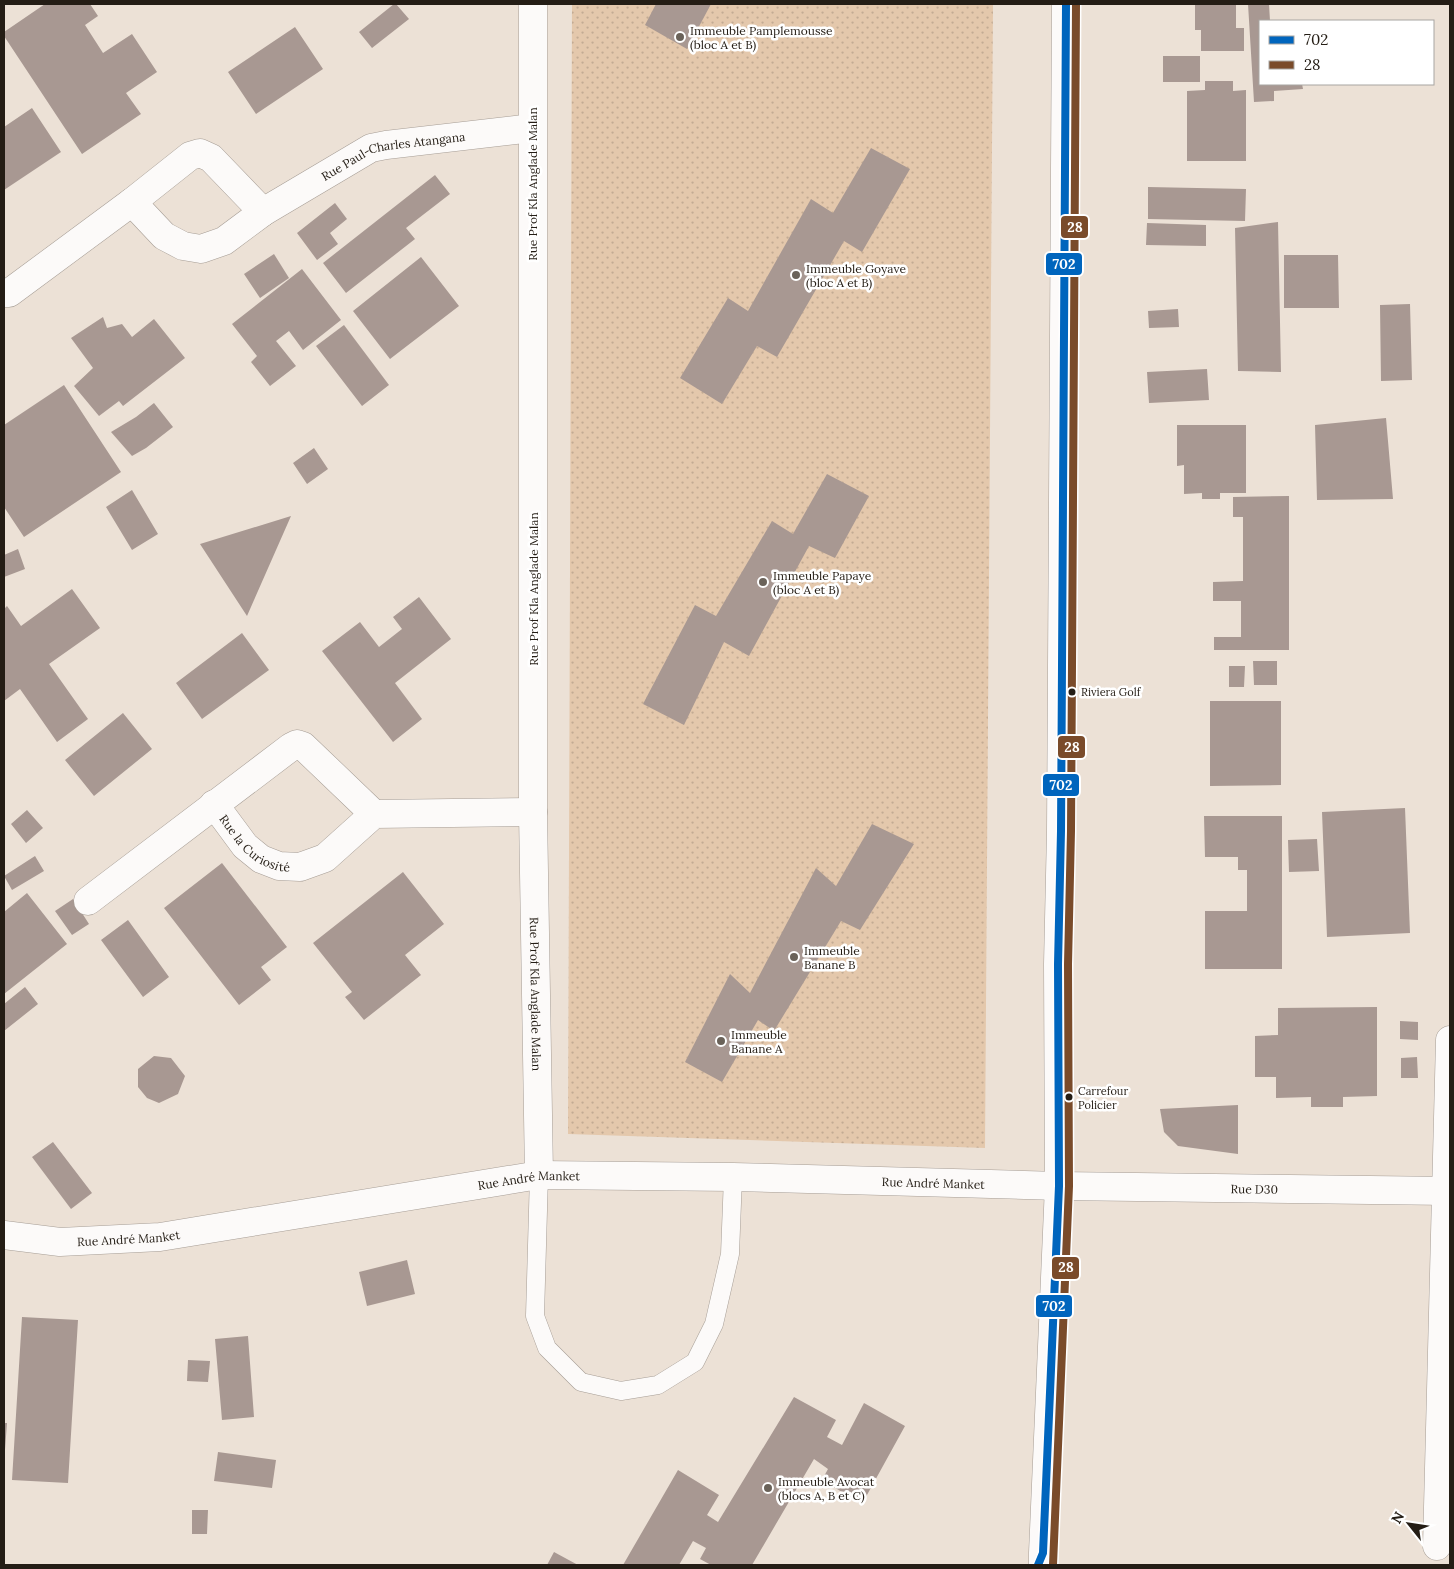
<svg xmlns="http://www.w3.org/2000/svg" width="1454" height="1569" font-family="Lora,serif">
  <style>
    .garden { fill: url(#garden-dots) }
    .building { fill: #a89892 }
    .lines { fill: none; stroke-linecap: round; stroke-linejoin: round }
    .lane-casing { stroke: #a69d95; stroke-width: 19 }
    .street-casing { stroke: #a69d95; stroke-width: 29 }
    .secondary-casing { stroke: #a69d95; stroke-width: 29 }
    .lane { stroke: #fcfaf9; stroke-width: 18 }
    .street { stroke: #fcfaf9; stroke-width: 28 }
    .secondary { stroke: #fcfaf9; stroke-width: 28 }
    .bus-1-casing { stroke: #fff; stroke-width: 11 }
    .bus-2-casing { stroke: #fff; stroke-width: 11 }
    .bus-1 { stroke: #0065bd; stroke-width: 8 }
    .bus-2 { stroke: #7a4b2a; stroke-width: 8 }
    .poi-dot { fill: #6a6259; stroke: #fff; stroke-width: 2 }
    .bus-dot { fill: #241d15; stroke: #fff; stroke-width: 2 }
    .labels { text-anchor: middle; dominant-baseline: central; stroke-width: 5; stroke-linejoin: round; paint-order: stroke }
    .bus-label { font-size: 11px; fill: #241d15; stroke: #fff; text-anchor: start }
    .poi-label { font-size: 12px; fill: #241d15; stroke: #fff; text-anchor: start }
    .street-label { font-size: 12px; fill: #241d15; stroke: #fff }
    .line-badge { stroke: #fff; stroke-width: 2 }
    .badge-label { font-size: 14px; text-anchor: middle; font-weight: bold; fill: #fff }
  </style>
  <defs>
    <pattern id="garden-dots" width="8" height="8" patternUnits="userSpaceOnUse" patternTransform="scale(1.25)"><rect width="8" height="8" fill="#e4c8ac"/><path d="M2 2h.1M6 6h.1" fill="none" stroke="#c3ab93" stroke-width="1.8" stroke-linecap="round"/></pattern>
  </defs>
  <rect width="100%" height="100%" fill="#ece1d6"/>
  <path class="garden" d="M 572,4 L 993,4 L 985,1148 L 568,1134 Z"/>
  <path class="building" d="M 45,4 L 90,4 L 98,16 L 85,25 L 103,53 L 132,34 L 157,72 L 126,93 L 141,114 L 82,154 L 4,36 L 4,32 Z
    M 394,4 L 396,4 L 409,19 L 372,48 L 359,32 Z
    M 656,4 L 711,4 L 687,49 L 645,25 Z
    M 1195,4 L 1236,4 L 1236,28 L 1244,28 L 1244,51 L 1201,51 L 1201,30 L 1195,30 Z
    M 1248,4 L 1269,4 L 1270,21 L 1260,21 L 1260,84 L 1302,84 L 1303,89 L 1274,91 L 1274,101 L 1254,102 Z
    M 295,27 L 323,69 L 256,114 L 228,72 Z
    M 1163,56 L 1200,56 L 1200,82 L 1163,82 Z
    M 1205,81 L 1233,81 L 1233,91 L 1246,90 L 1246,161 L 1187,161 L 1187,91 L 1205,90 Z
    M 32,108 L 61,152 L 4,190 L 4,127 Z
    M 871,148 L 910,169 L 862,252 L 844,241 L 777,357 L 757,346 L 722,404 L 680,378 L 728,298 L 748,311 L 811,199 L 833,213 Z
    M 435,175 L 450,194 L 406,228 L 415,239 L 346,293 L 323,263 Z
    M 1148,187 L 1246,189 L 1245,221 L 1148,219 Z
    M 335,203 L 347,219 L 330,233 L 338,244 L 317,260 L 297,233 Z
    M 1278,222 L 1281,372 L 1238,371 L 1235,228 Z
    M 1147,223 L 1206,225 L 1206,246 L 1146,245 Z
    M 274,254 L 289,278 L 260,298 L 244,274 Z
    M 1284,255 L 1338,255 L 1339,308 L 1284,308 Z
    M 421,257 L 459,306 L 390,359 L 353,311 Z
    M 302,269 L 341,320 L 303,350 L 289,331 L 276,341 L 296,366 L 270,386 L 251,362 L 257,356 L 232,324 Z
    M 1410,304 L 1412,380 L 1381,381 L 1380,305 Z
    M 1178,309 L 1179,327 L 1149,328 L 1148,311 Z
    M 103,317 L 107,328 L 122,324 L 132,337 L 154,319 L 185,358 L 123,406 L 119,401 L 99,416 L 74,386 L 93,368 L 71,338 Z
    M 344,325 L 389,385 L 362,406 L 316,346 Z
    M 1207,369 L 1209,400 L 1149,403 L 1147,372 Z
    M 64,385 L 121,472 L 24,537 L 4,507 L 4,425 Z
    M 154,403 L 173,427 L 146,448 L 132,456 L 111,432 L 136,417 Z
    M 1386,418 L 1393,499 L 1317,500 L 1315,425 Z
    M 1177,425 L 1246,425 L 1246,493 L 1220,493 L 1220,499 L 1202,499 L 1202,493 L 1184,494 L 1184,465 L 1177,466 Z
    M 314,448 L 328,469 L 307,484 L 293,463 Z
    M 827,474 L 869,496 L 835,558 L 809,546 L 749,656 L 724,642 L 684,725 L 643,704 L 695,605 L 716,616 L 772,521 L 793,534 Z
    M 132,490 L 158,534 L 132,550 L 106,507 Z
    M 1289,496 L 1289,650 L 1214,650 L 1214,637 L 1241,637 L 1241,601 L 1213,601 L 1213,582 L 1243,581 L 1243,517 L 1233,517 L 1233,497 Z
    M 291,516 L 247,616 L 200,544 Z
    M 18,549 L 25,569 L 4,577 L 4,555 Z
    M 72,589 L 100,628 L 49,664 L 88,719 L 57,742 L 20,689 L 4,701 L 4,609 L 7,606 L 21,626 Z
    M 419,597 L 451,639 L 395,683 L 422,719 L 393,742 L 322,651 L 360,622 L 379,647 L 402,629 L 393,617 Z
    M 242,633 L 269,670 L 202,719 L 176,683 Z
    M 1253,661 L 1277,661 L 1277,685 L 1254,685 Z
    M 1229,666 L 1245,666 L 1244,687 L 1229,687 Z
    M 1210,701 L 1281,701 L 1281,785 L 1210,786 Z
    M 123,713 L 152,749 L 94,796 L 65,760 Z
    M 1405,808 L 1410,933 L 1327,937 L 1322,812 Z
    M 27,810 L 43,828 L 26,843 L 11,824 Z
    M 1204,816 L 1282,816 L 1282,969 L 1205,969 L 1205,911 L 1247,911 L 1247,870 L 1238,870 L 1238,857 L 1205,857 Z
    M 872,824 L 914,844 L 860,930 L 841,921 L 774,1031 L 758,1020 L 722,1082 L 685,1062 L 730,974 L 750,993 L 816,868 L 836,886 Z
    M 1317,839 L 1319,871 L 1289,872 L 1288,840 Z
    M 35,856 L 44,871 L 12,890 L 4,876 Z
    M 222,863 L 287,947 L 261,967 L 271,980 L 239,1005 L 164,908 Z
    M 403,872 L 444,924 L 405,955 L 421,975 L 364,1020 L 345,997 L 352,992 L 313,943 Z
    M 27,893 L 67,944 L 4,994 L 4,912 Z
    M 73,899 L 89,924 L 72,935 L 55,911 Z
    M 128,920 L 169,977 L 143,997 L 101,940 Z
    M 25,987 L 38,1004 L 4,1031 L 4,1004 Z
    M 1377,1007 L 1377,1096 L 1343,1097 L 1343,1107 L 1311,1107 L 1311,1097 L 1276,1098 L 1276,1077 L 1255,1077 L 1255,1036 L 1278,1035 L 1278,1008 Z
    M 1400,1021 L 1418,1022 L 1418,1040 L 1400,1039 Z
    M 154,1056 L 171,1058 L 185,1076 L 178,1094 L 159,1103 L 147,1098 L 138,1087 L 138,1069 Z
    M 1417,1057 L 1418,1078 L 1401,1078 L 1401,1058 Z
    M 1238,1105 L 1238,1154 L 1178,1146 L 1164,1132 L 1160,1109 Z
    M 53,1142 L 92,1193 L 71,1209 L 32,1157 Z
    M 407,1260 L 415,1294 L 367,1306 L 359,1272 Z
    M 22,1317 L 78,1320 L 68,1483 L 12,1480 Z
    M 248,1336 L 254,1417 L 222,1420 L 215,1339 Z
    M 188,1360 L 210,1361 L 208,1382 L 187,1381 Z
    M 794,1397 L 836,1420 L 827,1437 L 842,1445 L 864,1403 L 905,1426 L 862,1504 L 822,1480 L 828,1469 L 814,1459 L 752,1565 L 711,1565 L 700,1559 L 706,1548 L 693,1541 L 679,1565 L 623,1565 L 678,1470 L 719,1495 L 707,1515 L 718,1522 Z
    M 4,1423 L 7,1423 L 5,1450 L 4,1450 Z
    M 218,1452 L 276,1460 L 272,1488 L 214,1481 Z
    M 192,1510 L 208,1510 L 207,1534 L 192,1534 Z
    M 554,1552 L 578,1565 L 547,1565 Z"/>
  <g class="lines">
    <g class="lane-casing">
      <path id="lane" d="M 539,1175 L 535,1316 L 547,1348 L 581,1382 L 621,1391 L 658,1385 L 695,1362 L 714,1324 L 730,1254 L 733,1177"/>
    </g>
    <g class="street-casing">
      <g id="street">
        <path id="s1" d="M 533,4 L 533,812 L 539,1175"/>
        <path id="s2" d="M 132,202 L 164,236 L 183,246 L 201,249 L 224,241 L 263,212 L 371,148 L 386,145 L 532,128"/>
        <path d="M 4,293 L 9,293 L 132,202 L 190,156 L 200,153 L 211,158 L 263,212"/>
        <path id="s3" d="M 214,804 L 245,846 L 261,859 L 279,866 L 300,867 L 325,858 L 374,814 L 533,812"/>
        <path d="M 88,901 L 291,747 L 297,744 L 303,746 L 374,814"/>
        <path id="s4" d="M 4,1235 L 60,1242 L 160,1237 L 539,1175 L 733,1177 L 1059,1186 L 1450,1191"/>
        <path d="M 1437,1546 L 1450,1040"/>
      </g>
    </g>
    <g class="secondary-casing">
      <path id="secondary" d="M 1043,1565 L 1043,1553 L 1059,1186 L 1058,964 L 1061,831 L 1066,4"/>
    </g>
    <use href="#lane" class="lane"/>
    <use href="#street" class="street"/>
    <use href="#secondary" class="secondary"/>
    <g class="bus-1-casing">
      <path id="bus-1" d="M 1038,1565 L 1043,1553 L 1059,1186 L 1058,964 L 1061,831 L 1066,4"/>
    </g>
    <g class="bus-2-casing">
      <path id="bus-2" d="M 1053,1565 L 1069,1186 L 1068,964 L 1071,831 L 1076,4"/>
    </g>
    <use href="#bus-1" class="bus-1"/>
    <use href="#bus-2" class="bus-2"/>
  </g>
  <g class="poi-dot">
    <circle cx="680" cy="37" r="5"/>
    <circle cx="796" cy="275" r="5"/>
    <circle cx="763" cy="582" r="5"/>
    <circle cx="794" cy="957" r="5"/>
    <circle cx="721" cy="1041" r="5"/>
    <circle cx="768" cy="1488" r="5"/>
  </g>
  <g class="bus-dot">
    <circle cx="1072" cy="692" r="4.5"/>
    <circle cx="1069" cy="1097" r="4.5"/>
  </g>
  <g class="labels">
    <g class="bus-label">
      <text x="1081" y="692">Riviera Golf</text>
      <text x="1078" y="1091">Carrefour<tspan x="1078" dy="14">Policier</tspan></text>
    </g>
    <g class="poi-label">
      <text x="690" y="30">Immeuble Pamplemousse<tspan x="690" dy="14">(bloc A et B)</tspan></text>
      <text x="806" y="268">Immeuble Goyave<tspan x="806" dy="14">(bloc A et B)</tspan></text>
      <text x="773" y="575">Immeuble Papaye<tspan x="773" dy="14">(bloc A et B)</tspan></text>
      <text x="804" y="950">Immeuble<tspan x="804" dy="14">Banane B</tspan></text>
      <text x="731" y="1034">Immeuble<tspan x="731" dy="14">Banane A</tspan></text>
      <text x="778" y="1481">Immeuble Avocat<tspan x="778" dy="14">(blocs A, B et C)</tspan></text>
    </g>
    <g class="street-label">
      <text stroke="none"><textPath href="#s2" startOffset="304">Rue Paul-Charles Atangana</textPath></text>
      <text transform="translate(532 184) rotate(-90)">Rue Prof Kla Anglade Malan</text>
      <text transform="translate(533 589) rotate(-90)">Rue Prof Kla Anglade Malan</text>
      <text stroke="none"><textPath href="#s3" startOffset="59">Rue la Curiosité</textPath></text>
      <text stroke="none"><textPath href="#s1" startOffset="990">Rue Prof Kla Anglade Malan</textPath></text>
      <text stroke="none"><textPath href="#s4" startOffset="530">Rue André Manket</textPath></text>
      <text stroke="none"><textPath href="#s4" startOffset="935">Rue André Manket</textPath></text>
      <text stroke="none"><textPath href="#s4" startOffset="1256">Rue D30</textPath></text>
      <text stroke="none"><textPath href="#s4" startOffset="125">Rue André Manket</textPath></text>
    </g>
  </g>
  <g class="line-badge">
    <rect x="1060" y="215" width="29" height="24" rx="5" fill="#7a4b2a"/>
    <rect x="1045" y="252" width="38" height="24" rx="5" fill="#0065bd"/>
    <rect x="1057" y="735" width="29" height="24" rx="5" fill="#7a4b2a"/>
    <rect x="1042" y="773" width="38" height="24" rx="5" fill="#0065bd"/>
    <rect x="1051" y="1256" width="29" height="24" rx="5" fill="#7a4b2a"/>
    <rect x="1035" y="1294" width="38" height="24" rx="5" fill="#0065bd"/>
  </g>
  <g class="badge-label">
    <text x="1075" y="232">28</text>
    <text x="1064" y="269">702</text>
    <text x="1072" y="752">28</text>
    <text x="1061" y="790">702</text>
    <text x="1066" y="1272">28</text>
    <text x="1054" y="1311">702</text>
  </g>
  <rect width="1454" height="1569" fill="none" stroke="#241d15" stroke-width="10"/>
  <rect x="1259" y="20" width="175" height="65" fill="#ffffff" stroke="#a7a5a1"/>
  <rect x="1269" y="36" width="25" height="8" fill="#0065bd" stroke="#a7a5a1"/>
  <text x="1304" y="45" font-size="15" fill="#241d15">702</text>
  <rect x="1269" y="61" width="25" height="8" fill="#7a4b2a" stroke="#a7a5a1"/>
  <text x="1304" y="70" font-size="15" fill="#241d15">28</text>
  <g transform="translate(1409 1524) rotate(300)" stroke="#ffffff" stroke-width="4" paint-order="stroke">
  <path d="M0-4L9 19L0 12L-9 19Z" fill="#241d15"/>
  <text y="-8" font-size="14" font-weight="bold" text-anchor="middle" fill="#241d15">N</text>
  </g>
</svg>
